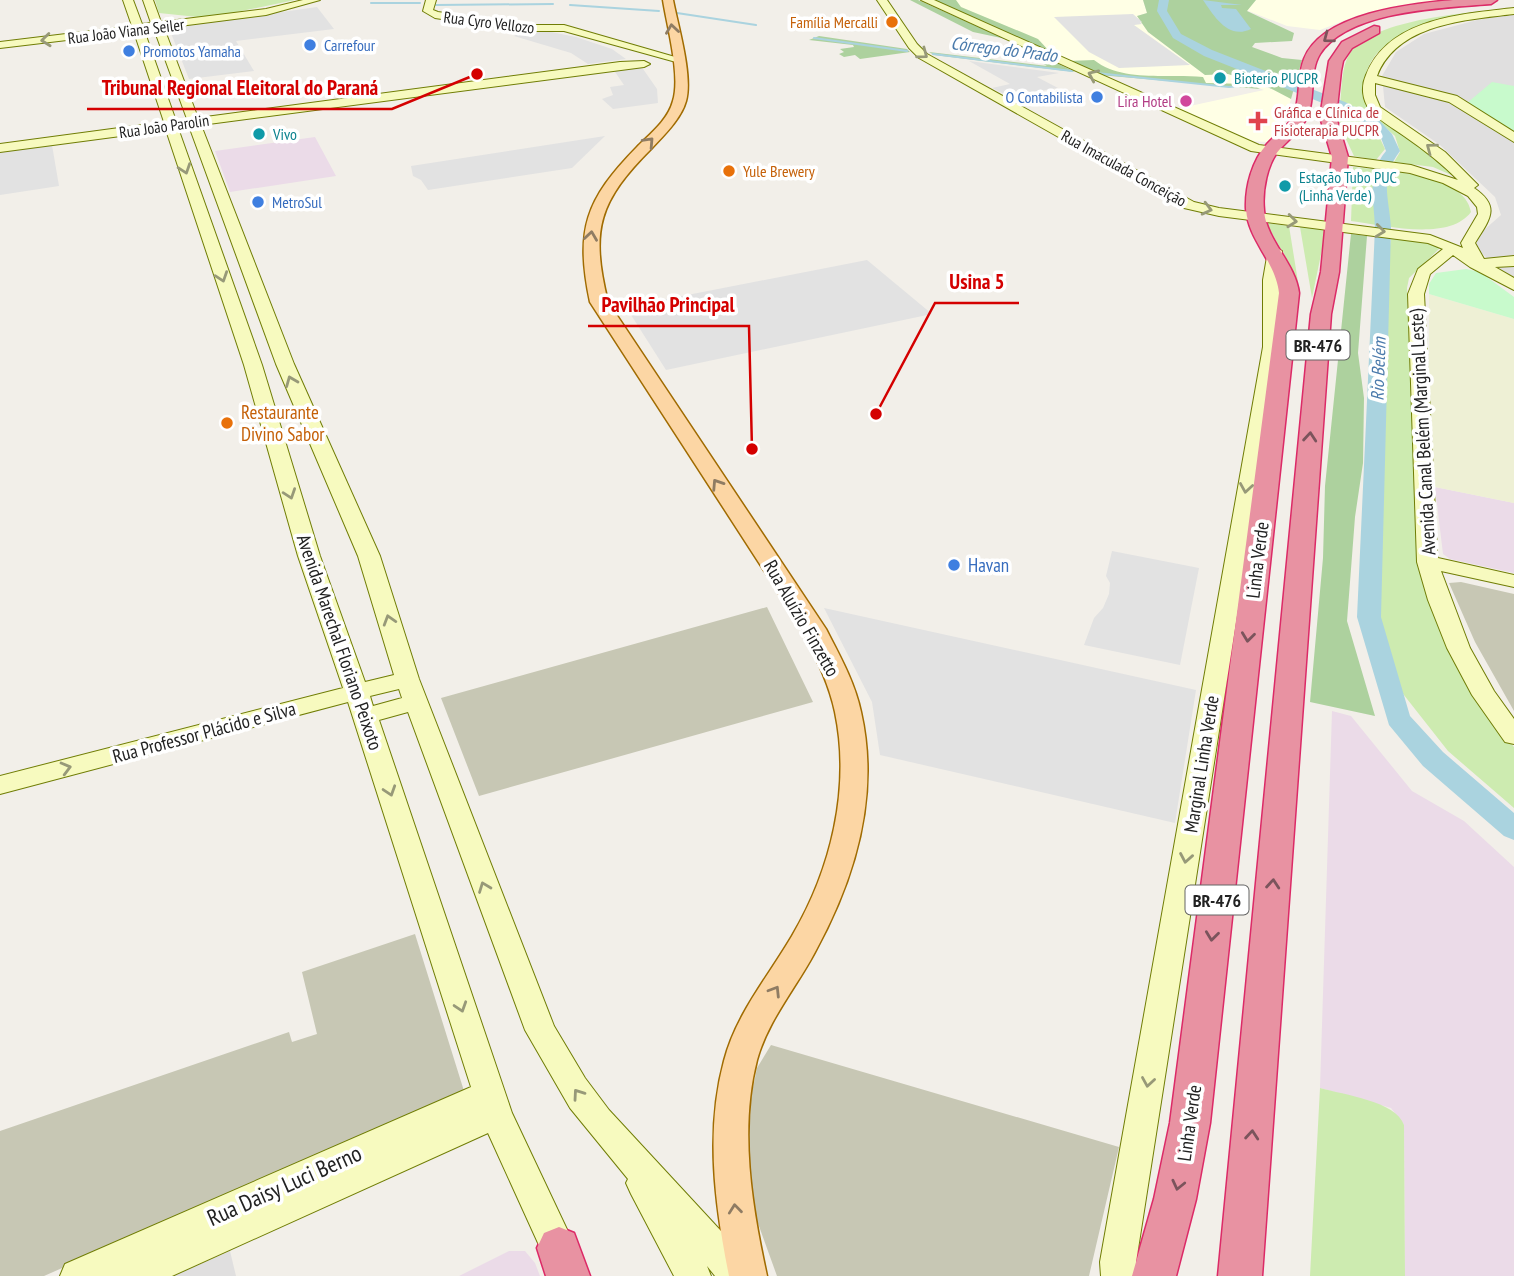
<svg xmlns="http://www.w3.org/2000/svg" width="1514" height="1276" font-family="'PT Sans Narrow',sans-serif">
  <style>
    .residential { fill: #e0dfdf }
    .industrial { fill: #ebdbe8 }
    .education { fill: #ffffe5 }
    .construction { fill: #c7c7b4 }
    .farmland { fill: #eef0d5 }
    .grass { fill: #cdebb0 }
    .forest { fill: #add19e }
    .park { fill: #c8facc }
    .parking { fill: #e2e2e2 }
    .water { fill: #aad3df }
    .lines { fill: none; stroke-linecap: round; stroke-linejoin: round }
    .stream { stroke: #aad3df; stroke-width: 2 }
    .river { fill: #aad3df; fill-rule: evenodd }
    .secondary-casing { stroke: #707d05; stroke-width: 2 }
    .primary-casing { stroke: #a06b00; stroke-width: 3 }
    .highway-casing { stroke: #dc2a67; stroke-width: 3 }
    .secondary { fill: #f7fabf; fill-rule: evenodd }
    .primary { fill: #fcd6a4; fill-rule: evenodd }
    .highway { fill: #e892a2; fill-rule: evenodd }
    .oneway { stroke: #8f7c63 }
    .oneway2 { stroke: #7b545c }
    .oneway3 { stroke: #979978 }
    .food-dot { fill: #e8710a; stroke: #fff; stroke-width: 2.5 }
    .shop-dot { fill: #3f7fe0; stroke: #fff; stroke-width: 2.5 }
    .culture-dot { fill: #0f9aa8; stroke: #fff; stroke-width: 2.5 }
    .hotel-dot { fill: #d1479c; stroke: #fff; stroke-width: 2.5 }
    .health-dot { fill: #e0444e; stroke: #fff; stroke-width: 2.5 }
    .labels { text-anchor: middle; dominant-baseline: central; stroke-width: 7; stroke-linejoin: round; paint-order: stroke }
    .far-street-label { font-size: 16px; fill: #222; stroke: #fff }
    .far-food-label { font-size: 16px; fill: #c56008; stroke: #fff; text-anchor: end }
    .far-shop-label { font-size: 16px; fill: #366cbe; stroke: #fff; text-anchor: start }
    .far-culture-label { font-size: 16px; fill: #0d838f; stroke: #fff; text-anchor: start }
    .far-hotel-label { font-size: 16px; fill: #b23c85; stroke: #fff; text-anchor: end }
    .far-health-label { font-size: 16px; fill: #be3a42; stroke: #fff; text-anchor: start }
    .far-water-label { font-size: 18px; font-style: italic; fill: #4a7aab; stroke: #fff }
    .shield { fill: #fff; stroke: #646464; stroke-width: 2 }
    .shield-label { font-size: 18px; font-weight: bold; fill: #222 }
    .food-label { font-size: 19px; fill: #c56008; stroke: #fff; text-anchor: start }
    .street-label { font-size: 19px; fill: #222; stroke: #fff }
    .shop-label { font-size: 19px; fill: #366cbe; stroke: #fff; text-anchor: start }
    .near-street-label { font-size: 23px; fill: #222; stroke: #fff }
    .leader { fill: none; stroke: #d40000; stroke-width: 2.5 }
    .callout-dot { fill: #d40000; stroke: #fff; stroke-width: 2.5 }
    .callout-label { font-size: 21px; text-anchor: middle; font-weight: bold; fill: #d40000; stroke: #fff; stroke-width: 7; stroke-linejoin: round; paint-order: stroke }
  </style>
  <rect width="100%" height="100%" fill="#f2efe9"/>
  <path class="residential" d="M 1514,14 L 1514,278 L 1500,270 L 1477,249 L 1477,242 L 1484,230 L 1501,215 L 1495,197 L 1440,145 L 1385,107 L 1382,76 L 1396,52 L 1424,34 L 1477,20 Z
    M 230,1251 L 236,1276 L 173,1276 Z"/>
  <path class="industrial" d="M 315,137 L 336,176 L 230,192 L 215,151 Z
    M 1435,487 L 1514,503 L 1514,573 L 1450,559 L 1443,554 Z
    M 1332,711 L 1351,716 L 1412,791 L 1464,821 L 1514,867 L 1514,1276 L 1405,1276 L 1404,1125 L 1391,1108 L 1320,1088 Z
    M 509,1251 L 525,1251 L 535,1263 L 540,1276 L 459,1276 Z"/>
  <path class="education" d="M 939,0 L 1143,0 L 1147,13 L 1137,16 L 1148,32 L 1205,75 L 1228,74 L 1286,94 L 1291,99 L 1284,124 L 1268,142 L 1249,141 L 1176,109 L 1264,90 L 1248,84 L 1215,84 L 1091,72 Z
    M 1256,0 L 1453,0 L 1407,5 L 1356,16 L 1320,30 L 1287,26 L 1246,10 Z"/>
  <path class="construction" d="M 1461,582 L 1514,594 L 1514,711 L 1475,642 L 1449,583 Z
    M 767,607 L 813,702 L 479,796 L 441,698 Z
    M 415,934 L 464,1091 L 44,1276 L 0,1276 L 0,1131 L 289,1032 L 292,1042 L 317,1034 L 302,972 Z
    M 771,1045 L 1119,1147 L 1089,1276 L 777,1276 L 751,1204 L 747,1170 L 751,1098 L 757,1068 Z"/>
  <path class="farmland" d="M 1429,294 L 1514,319 L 1514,503 L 1435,487 L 1429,376 Z"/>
  <path class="grass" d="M 155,0 L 295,0 L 207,18 L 159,13 Z
    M 1514,8 C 1509,11 1497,12 1489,14 C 1440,25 1353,30 1366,101 L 1458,178 L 1433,167 L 1394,162 L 1400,152 L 1395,136 L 1380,123 L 1340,105 C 1342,89 1341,67 1350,53 C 1374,18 1474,12 1514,8 Z
    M 1340,110 L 1375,128 L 1385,149 L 1376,160 L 1354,156 L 1338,122 Z
    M 1353,167 C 1384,171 1465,173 1471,212 C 1449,242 1383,225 1351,221 Z
    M 1266,223 L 1289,226 L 1299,288 L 1289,263 Z
    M 1300,227 L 1326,230 L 1312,298 Z
    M 1391,238 L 1431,243 L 1440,248 L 1409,278 L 1407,288 L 1417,545 L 1496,725 L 1514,747 L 1514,808 L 1448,751 L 1400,690 L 1376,618 L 1385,284 Z
    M 1320,1088 C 1344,1095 1396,1101 1404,1125 L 1405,1276 L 1310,1276 Z"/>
  <path class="forest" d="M 910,0 L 918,0 L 1006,39 L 973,32 Z
    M 932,0 L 956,0 L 961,7 L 1038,39 L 1051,53 Z
    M 1143,0 L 1256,0 L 1247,11 L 1294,33 L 1292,41 L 1255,43 L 1252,47 L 1282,58 L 1302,60 L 1291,99 L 1264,85 L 1228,74 L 1205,75 L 1148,32 L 1137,16 L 1147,13 Z
    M 819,36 L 907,49 L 910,52 L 860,59 L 855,55 L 844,57 L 839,54 L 844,52 L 840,49 L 854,47 L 853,45 L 809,40 Z
    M 1010,44 L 1018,44 L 1075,72 L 934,55 L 929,52 L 1047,66 Z
    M 1094,60 C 1123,83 1168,73 1203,77 L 1206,83 L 1248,84 L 1260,89 L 1099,75 L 1068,61 Z
    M 1351,234 L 1367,236 L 1358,353 L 1364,398 L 1363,463 L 1355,517 L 1347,621 L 1375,716 L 1310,702 L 1323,558 L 1325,486 Z"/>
  <path class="park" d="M 1492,82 L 1514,86 L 1514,134 L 1467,103 Z
    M 1466,269 L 1480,272 L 1514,297 L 1514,319 L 1429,294 L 1429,284 L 1436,273 Z"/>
  <path class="parking" d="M 317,7 L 334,29 L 236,41 L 254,71 L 189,79 L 169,28 Z
    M 1133,14 L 1142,22 L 1140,22 L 1142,24 L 1134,25 L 1190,65 L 1119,68 L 1089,52 L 1054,17 Z
    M 523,31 L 551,32 L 576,37 L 612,49 L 626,59 L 588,64 L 571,53 L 514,36 Z
    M 969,61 L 1059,73 L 1037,77 L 1058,88 L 1008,96 L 992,88 L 1010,84 Z
    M 641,66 L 657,89 L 658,103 L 613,109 L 602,99 L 613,95 L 610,87 L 624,85 L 613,69 Z
    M 605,136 L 572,168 L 428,190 L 421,180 L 413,176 L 411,166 Z
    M 52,145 L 59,186 L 0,195 L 0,152 Z
    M 867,260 L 932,314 L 666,370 L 626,307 Z
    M 1112,551 L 1199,568 L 1180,665 L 1084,645 L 1094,618 L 1103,608 L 1109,594 L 1110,583 L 1106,576 Z
    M 824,608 L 1196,690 L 1175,823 L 880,755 L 872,702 Z"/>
  <path class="water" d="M 1203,0 L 1242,5 L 1221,5 L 1222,8 L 1236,9 L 1251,29 C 1228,40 1214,16 1203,0 Z"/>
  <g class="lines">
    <path class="stream" d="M 371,3 L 420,3
      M 436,5 L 553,4
      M 570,5 L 659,11
      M 677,13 L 756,25
      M 814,38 L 907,51
      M 933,54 L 1072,71
      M 1096,73 L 1229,87 L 1282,82"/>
    <path class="river" d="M 1159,0 L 1169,0 L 1167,11 L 1181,34 L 1212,50 L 1345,102 L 1378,119 L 1392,134 L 1400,151 C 1379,179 1389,196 1391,228 L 1381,617 L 1410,716 L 1443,752 L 1514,813 L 1514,840 L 1504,836 L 1423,766 L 1389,725 L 1357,617 L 1375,228 C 1374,199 1366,175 1386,151 L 1381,138 L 1368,125 L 1335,108 L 1204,56 L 1173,38 L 1157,11 Z"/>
    <g class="secondary-casing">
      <path id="secondary" d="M 123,0 L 133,0 L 142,24 L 151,23 L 143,0 L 153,0 L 161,22 L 266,9 L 303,0 L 320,0 L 266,15 L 164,28 L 198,118 L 620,62 L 644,61 L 650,64 L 644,67 L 201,125 L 294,364 L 380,556 L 419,679 L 554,1026 L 585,1078 L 609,1110 L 733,1244 L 750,1264 L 755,1276 L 715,1276 L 707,1266 L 711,1276 L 674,1276 L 631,1194 L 626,1183 L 628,1179 L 570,1108 L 525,1030 L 408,712 L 379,720 L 512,1113 L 589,1276 L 553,1276 L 488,1133 L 172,1276 L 60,1276 L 65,1264 L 471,1087 L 348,702 L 0,794 L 0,776 L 343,688 L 298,556 L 244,365 L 166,130 L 0,152 L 0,144 L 164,122 L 134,32 L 0,48 L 0,42 L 132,26 ZM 154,29 L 187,119 L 176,121 L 144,30 ZM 189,126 L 276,364 L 358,556 L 394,675 L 365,682 L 320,556 L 262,365 L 178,128 ZM 399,689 L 402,698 L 373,706 L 370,696 Z
        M 426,0 L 436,0 L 433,10 L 438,12 L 521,25 L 564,25 L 682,59 L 676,62 L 564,31 L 521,31 L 435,18 L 423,11 Z
        M 877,0 L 887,0 L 917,44 L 927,54 L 1194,202 L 1219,208 L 1430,235 L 1463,248 L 1461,243 L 1478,214 L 1477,207 L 1468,196 L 1443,183 L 1410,173 L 1251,151 L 921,0 L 934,0 L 1259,145 L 1411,165 L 1458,180 C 1441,163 1423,149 1404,136 C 1393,128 1378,120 1370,110 C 1362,100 1361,86 1366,75 C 1388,18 1462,14 1514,8 L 1514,14 C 1465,20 1397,24 1377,76 L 1457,96 L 1514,132 L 1514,142 L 1449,102 L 1375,83 L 1375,95 L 1380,107 L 1445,152 L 1478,185 L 1474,188 C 1502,207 1489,220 1475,243 L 1484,259 L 1514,256 L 1514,266 L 1495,267 L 1514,278 L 1514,290 L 1470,267 L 1453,255 L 1430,274 L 1424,294 L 1437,551 L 1438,558 L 1514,575 L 1514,587 L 1441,571 L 1470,648 L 1494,691 L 1514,719 L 1514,744 L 1505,742 L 1472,695 L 1447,648 L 1428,600 L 1417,562 L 1408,294 L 1418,269 L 1443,249 L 1428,243 L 1219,216 L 1184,208 L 919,58 L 909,48 Z
        M 1275,247 L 1282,251 L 1279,280 L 1279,347 L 1136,1262 L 1137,1276 L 1101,1276 L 1100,1262 L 1263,347 L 1263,280 L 1268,251 Z"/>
    </g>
    <g class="primary-casing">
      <path id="primary" d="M 663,0 L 673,0 C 678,26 693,76 686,101 C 681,119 664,135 652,148 C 599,201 590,229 608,302 L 826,629 C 840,656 855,683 861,712 C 880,796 855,879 815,952 C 796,988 768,1020 757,1060 C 739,1130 752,1207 767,1276 L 729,1276 C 715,1206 705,1131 724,1061 C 736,1014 768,977 792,936 C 831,870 851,788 835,712 C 829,683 815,656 802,629 L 590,302 C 575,230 585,200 637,147 C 650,134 668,120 673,101 C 681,76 667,26 663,0 Z"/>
    </g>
    <g class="highway-casing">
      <path id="highway" d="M 1453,0 L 1497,0 L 1491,4 C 1443,8 1349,10 1320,54 C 1308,73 1317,101 1305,121 C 1299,132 1288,140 1280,149 C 1267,163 1262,191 1264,210 C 1266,241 1295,262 1299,293 L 1210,1123 L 1196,1199 L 1176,1276 L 1132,1276 L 1154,1199 L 1170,1123 L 1279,293 C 1276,262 1248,240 1246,209 C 1245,187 1252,161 1267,144 C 1274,136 1284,130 1290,121 C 1302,103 1296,79 1304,59 C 1322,13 1410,4 1453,0 Z
        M 1374,26 L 1379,27 L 1379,33 L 1352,48 L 1343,61 L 1341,71 L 1336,117 L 1348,157 L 1339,272 L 1331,314 L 1262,1276 L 1218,1276 L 1311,314 L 1321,272 L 1332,157 L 1320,117 L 1329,61 L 1342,42 Z
        M 559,1227 L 574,1233 L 590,1276 L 546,1276 L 537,1248 L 544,1233 Z"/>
    </g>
    <use href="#secondary" class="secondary"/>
    <use href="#primary" class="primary"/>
    <use href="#highway" class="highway"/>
  </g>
  <defs><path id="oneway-chevron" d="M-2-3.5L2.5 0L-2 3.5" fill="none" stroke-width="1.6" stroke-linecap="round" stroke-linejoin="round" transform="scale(1.75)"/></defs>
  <g class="oneway">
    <use href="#oneway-chevron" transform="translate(672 29) rotate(-98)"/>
    <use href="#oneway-chevron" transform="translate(649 142) rotate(-47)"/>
    <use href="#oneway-chevron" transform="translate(591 236) rotate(-82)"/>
    <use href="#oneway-chevron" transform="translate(717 484) rotate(-123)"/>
    <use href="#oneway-chevron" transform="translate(775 991) rotate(-58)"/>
    <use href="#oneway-chevron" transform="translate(735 1209) rotate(-96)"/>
  </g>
  <g class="oneway2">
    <use href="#oneway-chevron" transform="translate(1328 38) rotate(143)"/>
    <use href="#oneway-chevron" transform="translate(1310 437) rotate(-85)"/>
    <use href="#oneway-chevron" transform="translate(1248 637) rotate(97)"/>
    <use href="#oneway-chevron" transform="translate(1273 884) rotate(-85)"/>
    <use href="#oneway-chevron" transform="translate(1212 936) rotate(97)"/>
    <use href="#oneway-chevron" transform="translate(1252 1135) rotate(-85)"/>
    <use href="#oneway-chevron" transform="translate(1178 1185) rotate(103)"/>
  </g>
  <g class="oneway3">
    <use href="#oneway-chevron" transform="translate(46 40) rotate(174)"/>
    <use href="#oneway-chevron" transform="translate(923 54) rotate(37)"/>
    <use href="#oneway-chevron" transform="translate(1093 75) rotate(-156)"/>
    <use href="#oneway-chevron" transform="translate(1431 148) rotate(-143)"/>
    <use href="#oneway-chevron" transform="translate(185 169) rotate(71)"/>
    <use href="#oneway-chevron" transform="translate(1207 209) rotate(14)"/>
    <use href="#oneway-chevron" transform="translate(1292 221) rotate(6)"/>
    <use href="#oneway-chevron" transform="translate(1380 231) rotate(7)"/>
    <use href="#oneway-chevron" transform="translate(222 277) rotate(71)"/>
    <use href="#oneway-chevron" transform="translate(291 381) rotate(-112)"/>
    <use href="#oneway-chevron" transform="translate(1246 488) rotate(99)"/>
    <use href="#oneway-chevron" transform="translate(290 494) rotate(71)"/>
    <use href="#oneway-chevron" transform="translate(389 620) rotate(-107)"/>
    <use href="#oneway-chevron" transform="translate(66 768) rotate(-15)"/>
    <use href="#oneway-chevron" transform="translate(390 791) rotate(72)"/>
    <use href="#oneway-chevron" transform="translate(1186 858) rotate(100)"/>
    <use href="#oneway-chevron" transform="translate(484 887) rotate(-111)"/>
    <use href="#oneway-chevron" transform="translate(461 1007) rotate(72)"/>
    <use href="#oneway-chevron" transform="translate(1148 1082) rotate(99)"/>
    <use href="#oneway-chevron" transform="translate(578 1094) rotate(-125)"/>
  </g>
  <g class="food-dot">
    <circle cx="892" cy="22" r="7"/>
    <circle cx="729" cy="171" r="7"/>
    <circle cx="227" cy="423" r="7"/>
  </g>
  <g class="shop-dot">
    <circle cx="310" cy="45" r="7"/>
    <circle cx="129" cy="51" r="7"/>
    <circle cx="1097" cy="97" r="7"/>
    <circle cx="258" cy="202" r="7"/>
    <circle cx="954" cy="565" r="7"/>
  </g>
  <g class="culture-dot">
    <circle cx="1220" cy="78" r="7"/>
    <circle cx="259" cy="134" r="7"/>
    <circle cx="1285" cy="186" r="7"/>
  </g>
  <circle class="hotel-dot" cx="1186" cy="101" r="7"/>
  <path class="health-dot" d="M1254.5 110.5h7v7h7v7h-7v7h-7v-7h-7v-7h7z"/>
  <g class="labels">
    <g class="far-street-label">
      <text transform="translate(489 22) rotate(7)">Rua Cyro Vellozo</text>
      <text transform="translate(126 31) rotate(-7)">Rua João Viana Seiler</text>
      <text transform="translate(164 126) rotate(-8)">Rua João Parolin</text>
      <text transform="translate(1124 168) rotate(29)">Rua Imaculada Conceição</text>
    </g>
    <g class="far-food-label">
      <text x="878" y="22">Família Mercalli</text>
      <text x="743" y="171" text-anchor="start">Yule Brewery</text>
    </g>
    <g class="far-shop-label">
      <text x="324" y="45">Carrefour</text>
      <text x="143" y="51">Promotos Yamaha</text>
      <text x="1083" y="97" text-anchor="end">O Contabilista</text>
      <text x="272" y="202">MetroSul</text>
    </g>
    <g class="far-culture-label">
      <text x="1234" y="78">Bioterio PUCPR</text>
      <text x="273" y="134">Vivo</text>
      <text x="1299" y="177">Estação Tubo PUC<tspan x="1299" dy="18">(Linha Verde)</tspan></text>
    </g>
    <g class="far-hotel-label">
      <text x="1172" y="101">Lira Hotel</text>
    </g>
    <g class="far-health-label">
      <text x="1274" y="112">Gráfica e Clínica de<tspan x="1274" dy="18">Fisioterapia PUCPR</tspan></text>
    </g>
    <g class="far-water-label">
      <text transform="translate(1004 49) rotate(7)">Córrego do Prado</text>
      <text transform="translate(1378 369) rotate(-88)">Rio Belém</text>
    </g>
    <g class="shield">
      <rect x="1286.5" y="330.5" width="63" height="29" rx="5"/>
      <rect x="1185.5" y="885.5" width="63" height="29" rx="5"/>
    </g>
    <g class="shield-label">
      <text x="1318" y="345">BR-476</text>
      <text x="1217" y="900">BR-476</text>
    </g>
    <g class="food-label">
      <text x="241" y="412">Restaurante<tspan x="241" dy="22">Divino Sabor</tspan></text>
    </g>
    <g class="street-label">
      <text transform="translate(1422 432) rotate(-93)">Avenida Canal Belém (Marginal Leste)</text>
      <text transform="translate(1257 560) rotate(-83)">Linha Verde</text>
      <text transform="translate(802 618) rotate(60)">Rua Aluízio Finzetto</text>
      <text transform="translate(340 642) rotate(71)">Avenida Marechal Floriano Peixoto</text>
      <text transform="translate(204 732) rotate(-15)">Rua Professor Plácido e Silva</text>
      <text transform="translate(1201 764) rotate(-81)">Marginal Linha Verde</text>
      <text transform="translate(1189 1123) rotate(-82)">Linha Verde</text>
    </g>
    <g class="shop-label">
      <text x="968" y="565">Havan</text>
    </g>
    <g class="near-street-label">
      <text transform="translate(284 1185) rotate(-24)">Rua Daisy Luci Berno</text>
    </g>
  </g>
  <path class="leader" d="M477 74L392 109H87M876 414L935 303H1019M752 449L749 326H588"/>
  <g class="callout-dot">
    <circle cx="477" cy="74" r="7"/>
    <circle cx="876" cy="414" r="7"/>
    <circle cx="752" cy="449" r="7"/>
  </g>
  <g class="callout-label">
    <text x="240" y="95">Tribunal Regional Eleitoral do Paraná</text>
    <text x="977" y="289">Usina 5</text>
    <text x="668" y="312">Pavilhão Principal</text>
  </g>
</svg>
